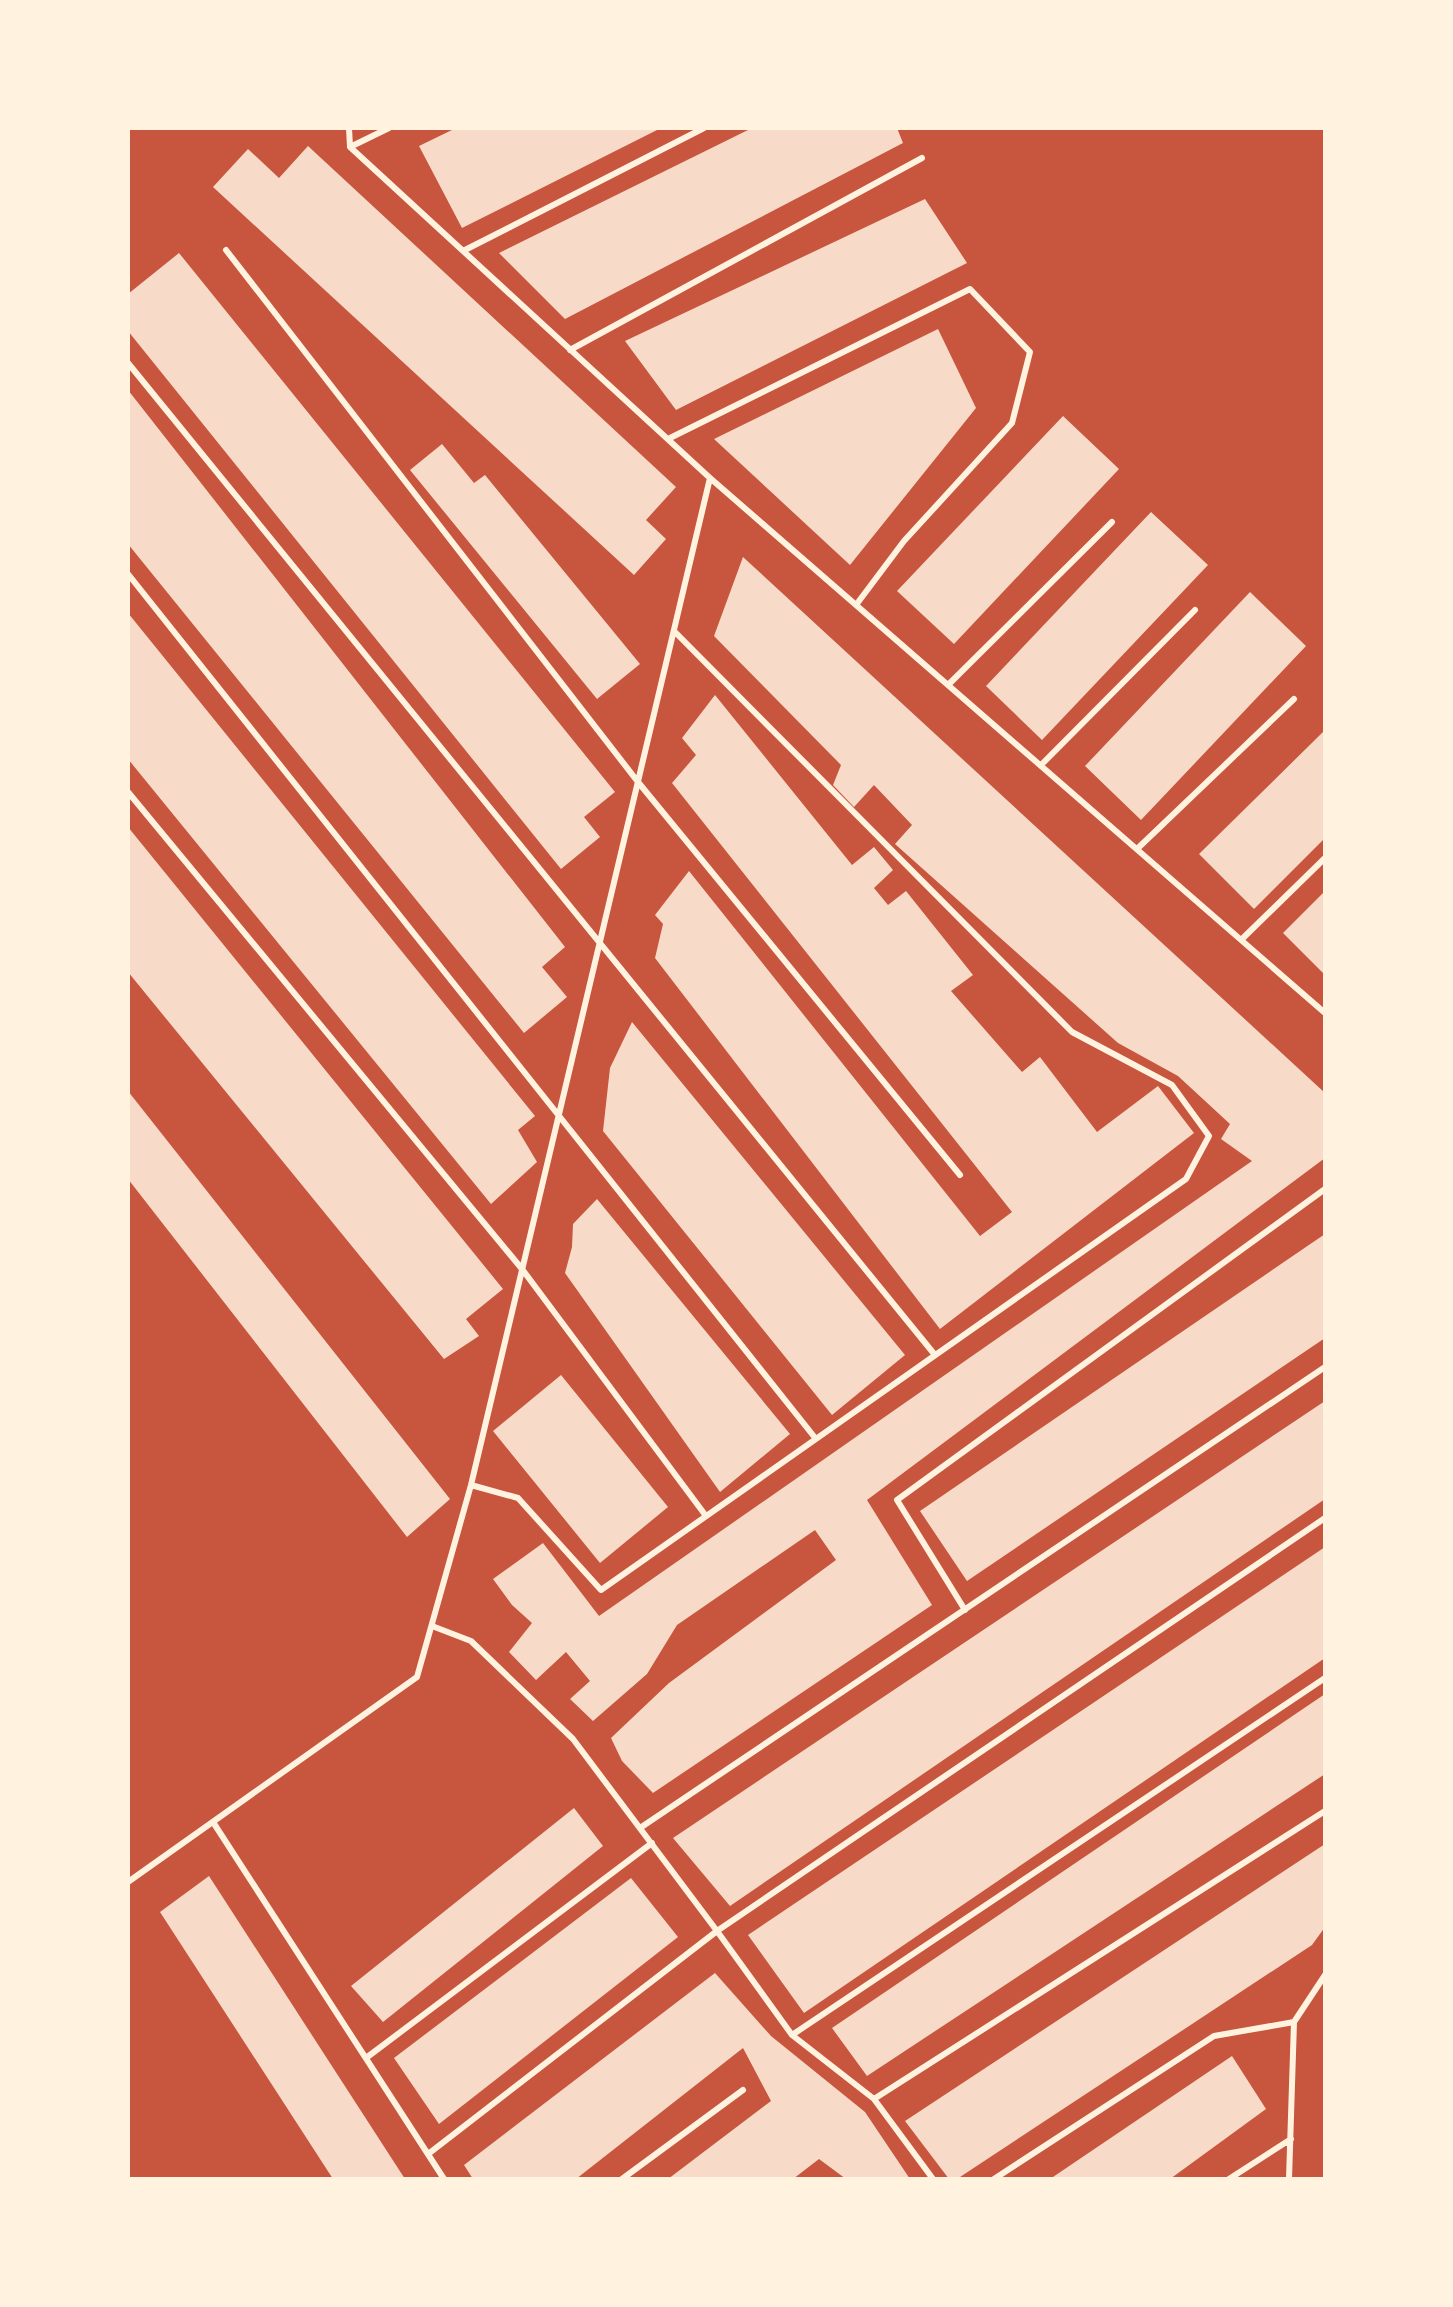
<svg xmlns="http://www.w3.org/2000/svg" width="1453" height="2307" font-family="Rubik,sans-serif">
  <style>
    .building { fill: #f7dbc8 }
    .lines { fill: none; stroke-linecap: round; stroke-linejoin: round }
    .service { stroke: #fff3e0; stroke-width: 6 }
  </style>
  <rect width="100%" height="100%" fill="#c8553d"/>
  <path class="building" d="M 456,128 L 661,128 L 462,228 L 419,146 Z
    M 752,128 L 897,128 L 903,143 L 565,319 L 499,253 Z
    M 308,146 L 676,487 L 646,520 L 666,539 L 634,575 L 213,187 L 248,149 L 279,178 Z
    M 925,199 L 967,263 L 676,410 L 625,341 Z
    M 179,253 L 615,792 L 584,817 L 600,837 L 561,869 L 128,331 L 128,294 Z
    M 938,329 L 976,408 L 850,565 L 714,439 Z
    M 128,390 L 565,947 L 542,967 L 567,997 L 524,1033 L 128,544 Z
    M 1063,416 L 1119,469 L 954,644 L 897,591 Z
    M 442,444 L 474,483 L 485,475 L 640,664 L 597,699 L 410,470 Z
    M 1151,512 L 1208,565 L 1042,740 L 986,686 Z
    M 743,557 L 1325,1093 L 1325,1158 L 867,1500 L 932,1605 L 653,1793 L 622,1761 L 611,1738 L 669,1683 L 836,1560 L 815,1530 L 677,1625 L 647,1674 L 593,1721 L 570,1699 L 590,1681 L 566,1652 L 536,1680 L 509,1652 L 532,1623 L 512,1605 L 493,1579 L 543,1543 L 599,1616 L 1252,1161 L 1221,1139 L 1230,1124 L 1178,1076 L 1118,1043 L 895,844 L 912,825 L 874,785 L 854,807 L 833,785 L 841,765 L 714,636 Z
    M 1250,592 L 1306,646 L 1141,820 L 1085,766 Z
    M 128,613 L 535,1116 L 518,1130 L 537,1162 L 491,1204 L 128,759 Z
    M 715,695 L 852,865 L 874,847 L 893,870 L 874,888 L 888,905 L 906,891 L 973,975 L 951,991 L 1022,1072 L 1040,1057 L 1097,1132 L 1158,1086 L 1194,1133 L 940,1329 L 655,958 L 663,924 L 655,915 L 689,871 L 980,1236 L 1012,1212 L 672,783 L 696,755 L 682,738 Z
    M 1323,732 L 1325,734 L 1325,838 L 1254,909 L 1199,854 Z
    M 128,827 L 503,1289 L 466,1319 L 479,1336 L 444,1359 L 128,972 Z
    M 1325,891 L 1325,975 L 1283,933 Z
    M 632,1022 L 905,1355 L 832,1415 L 603,1131 L 610,1068 Z
    M 128,1091 L 450,1499 L 407,1537 L 128,1179 Z
    M 597,1199 L 790,1434 L 720,1492 L 565,1273 L 572,1247 L 573,1224 Z
    M 1325,1234 L 1325,1338 L 967,1581 L 920,1511 Z
    M 561,1375 L 668,1507 L 600,1563 L 493,1431 Z
    M 1325,1401 L 1325,1499 L 730,1906 L 673,1838 Z
    M 1325,1547 L 1325,1658 L 804,2013 L 748,1935 Z
    M 1325,1694 L 1325,1774 L 867,2076 L 832,2028 Z
    M 574,1808 L 603,1846 L 383,2022 L 351,1986 Z
    M 1325,1844 L 1325,1927 L 1312,1945 L 957,2179 L 949,2179 L 905,2121 Z
    M 209,1876 L 405,2179 L 333,2179 L 160,1912 Z
    M 631,1878 L 678,1937 L 439,2124 L 394,2058 Z
    M 715,1973 L 771,2036 L 865,2112 L 910,2179 L 846,2179 L 819,2159 L 793,2179 L 668,2179 L 771,2101 L 743,2048 L 576,2179 L 473,2179 L 464,2165 Z
    M 1232,2056 L 1266,2109 L 1170,2179 L 1050,2179 Z"/>
  <g class="lines">
    <path class="service" d="M 349,128 L 350,147 L 710,478 L 1325,1013
      M 350,147 L 389,128
      M 226,250 L 638,782 L 960,1175
      M 463,251 L 704,128
      M 570,350 L 922,158
      M 128,363 L 935,1355
      M 668,439 L 970,289 L 1030,352 L 1012,423 L 904,541 L 856,605
      M 128,574 L 816,1439
      M 948,685 L 1112,522
      M 1041,765 L 1195,610
      M 128,792 L 522,1269 L 706,1516
      M 1137,849 L 1294,699
      M 1241,940 L 1325,858
      M 471,1485 L 518,1498 L 601,1590 L 1186,1179 L 1209,1136 L 1172,1085 L 1072,1032 L 674,631
      M 965,1610 L 897,1500 L 1325,1189
      M 432,1626 L 471,1641 L 573,1739 L 717,1931 L 792,2035 L 874,2099 L 933,2179
      M 213,1822 L 444,2179
      M 640,1828 L 1325,1367
      M 128,1882 L 417,1677 L 471,1485 L 710,478
      M 792,2035 L 1325,1678
      M 366,2058 L 652,1843
      M 874,2099 L 1325,1811
      M 428,2154 L 717,1931 L 1325,1518
      M 622,2179 L 743,2090
      M 994,2179 L 1214,2036 L 1294,2022
      M 1229,2179 L 1291,2139
      M 1289,2179 L 1294,2022 L 1325,1975"/>
  </g>
  <rect width="1453" height="2307" fill="none" stroke="#fff3e0" stroke-width="260"/>
</svg>
